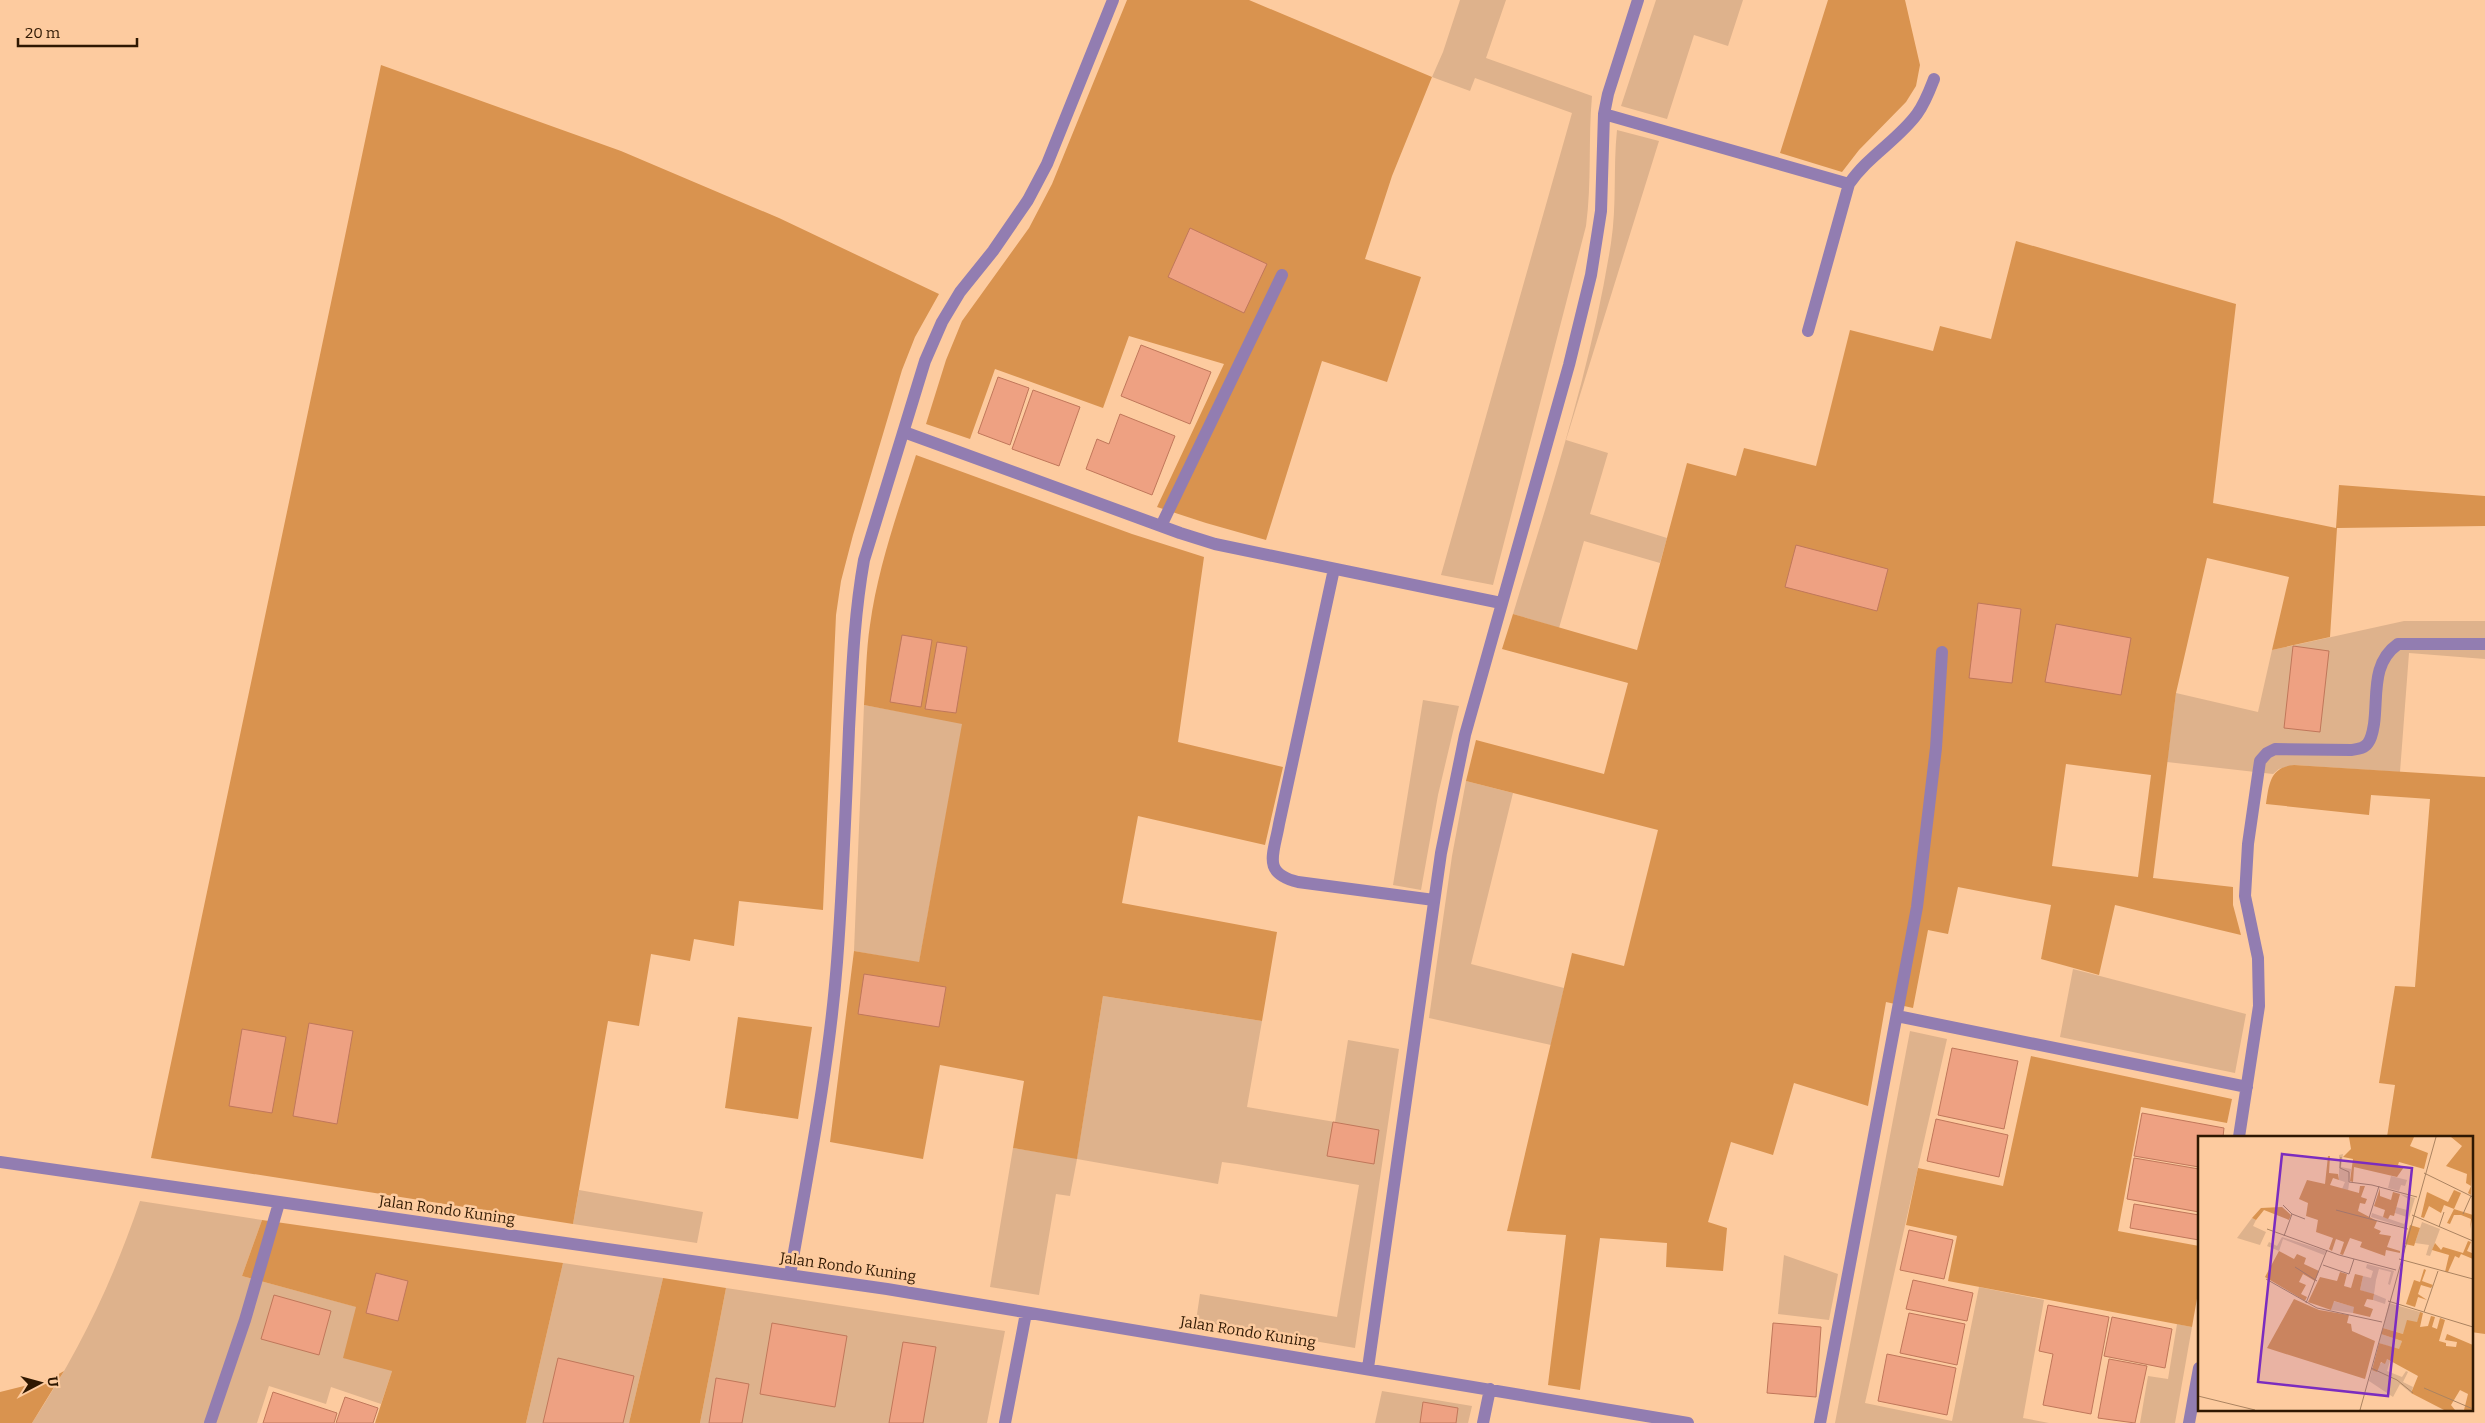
<svg xmlns="http://www.w3.org/2000/svg" width="2485" height="1423" font-family="Bitter,serif">
  <style>
    .green { fill: #deb28c }
    .forest { fill: #d9934f; fill-rule: evenodd }
    .building { fill: #eea182; stroke: #c0775a }
    .lines { fill: none; stroke-linecap: round; stroke-linejoin: round }
    .minor { stroke: #927db1; stroke-width: 12 }
    .labels { text-anchor: middle; dominant-baseline: central; stroke-width: 5; stroke-linejoin: round; paint-order: stroke }
    .street-label { font-size: 15px; fill: #2f1802; stroke: #fdcb9f }
    .inset-road { fill: none; stroke: #ab8360; stroke-width: 1 }
    .view { fill: #7b2cbf; fill-opacity: 0.15; stroke: #7b2cbf; stroke-width: 2.5 }
    .inset-edge { fill: none; stroke: #2f1802; stroke-width: 2.5 }
  </style>
  <rect width="100%" height="100%" fill="#fdcb9f"/>
  <path class="green" d="M 1460,0 L 1506,0 L 1486,58 L 1592,96 C 1588,139 1592,182 1586,226 L 1493,585 L 1441,575 L 1572,113 L 1475,78 L 1470,91 L 1432,77 L 1443,52 Z
    M 1656,0 L 1743,0 L 1728,46 L 1694,35 L 1667,119 L 1621,106 Z
    M 1617,130 L 1659,141 L 1566,440 L 1608,453 L 1590,514 L 1667,538 L 1660,563 L 1584,541 L 1559,628 L 1513,614 C 1550,493 1591,370 1611,243 C 1617,205 1613,168 1617,130 Z
    M 2404,621 L 2485,621 L 2485,659 L 2409,653 L 2400,772 L 2294,765 L 2279,769 L 2273,774 L 2167,762 L 2176,693 L 2258,712 L 2272,650 Z
    M 1423,700 L 1459,706 L 1438,795 L 1421,890 L 1393,885 Z
    M 864,705 L 963,723 L 919,963 L 854,951 Z
    M 1466,781 L 1513,793 L 1471,964 L 1564,988 L 1551,1045 L 1429,1018 L 1452,856 Z
    M 2073,969 L 2246,1014 L 2235,1073 L 2060,1037 Z
    M 1103,996 L 1262,1021 L 1247,1107 L 1335,1122 L 1348,1040 L 1399,1049 L 1355,1348 L 1196,1321 L 1200,1294 L 1337,1317 L 1359,1185 L 1237,1164 L 1222,1162 L 1218,1184 L 1077,1159 L 1070,1196 L 1056,1194 L 1039,1295 L 990,1287 L 1013,1148 L 1077,1158 Z
    M 1910,1031 L 1947,1039 L 1865,1403 L 1952,1421 L 1979,1287 L 2044,1300 L 2023,1418 L 2049,1423 L 1835,1423 Z
    M 579,1190 L 703,1212 L 697,1243 L 573,1224 Z
    M 140,1201 L 262,1220 L 242,1276 L 357,1307 L 392,1371 L 381,1404 L 331,1387 L 326,1404 L 269,1386 L 257,1423 L 32,1423 C 80,1350 112,1283 140,1201 Z
    M 1784,1255 L 1838,1274 L 1829,1320 L 1778,1314 Z
    M 563,1263 L 663,1278 L 629,1423 L 526,1423 Z
    M 726,1288 L 1005,1331 L 987,1423 L 700,1423 Z
    M 2177,1324 L 2192,1327 L 2175,1423 L 2140,1423 L 2148,1376 L 2168,1379 Z
    M 1382,1391 L 1472,1406 L 1468,1423 L 1375,1423 Z"/>
  <path class="forest" d="M 1127,0 L 1249,0 L 1432,77 L 1392,176 L 1365,259 L 1421,277 L 1387,382 L 1322,361 L 1266,540 L 1206,523 L 1157,507 L 1224,364 L 1129,336 L 1103,408 L 995,369 L 970,439 L 926,424 L 946,360 L 962,321 L 1029,228 L 1052,184 Z
    M 1828,0 L 1905,0 L 1920,65 L 1916,86 L 1906,102 L 1859,150 L 1842,172 L 1780,153 Z
    M 381,65 L 621,151 L 779,218 L 939,294 L 915,337 L 902,370 L 853,535 L 841,581 L 836,615 L 823,910 L 739,901 L 734,946 L 694,939 L 690,961 L 651,954 L 639,1026 L 608,1021 L 573,1224 L 151,1158 Z
    M 2016,241 L 2236,304 L 2213,503 L 2336,528 L 2339,485 L 2485,496 L 2485,526 L 2337,528 L 2330,637 L 2272,650 L 2289,577 L 2207,558 L 2176,693 L 2153,878 L 2233,887 L 2233,905 L 2241,935 L 2115,905 L 2099,975 L 2041,959 L 2051,905 L 1958,887 L 1948,934 L 1928,930 L 1913,1008 L 1886,1002 L 1868,1106 L 1794,1083 L 1773,1155 L 1731,1142 L 1708,1222 L 1727,1228 L 1723,1271 L 1666,1267 L 1667,1243 L 1600,1238 L 1580,1390 L 1548,1385 L 1566,1235 L 1507,1231 L 1572,953 L 1624,966 L 1658,830 L 1466,781 L 1476,740 L 1604,774 L 1628,683 L 1502,649 L 1513,614 L 1637,650 L 1687,463 L 1736,476 L 1744,448 L 1816,466 L 1850,330 L 1933,351 L 1940,326 L 1991,339 ZM 2066,764 L 2151,775 L 2138,877 L 2052,866 Z
    M 916,455 L 1132,534 L 1204,557 L 1178,742 L 1283,767 L 1265,845 L 1138,816 L 1122,903 L 1277,932 L 1262,1021 L 1103,996 L 1077,1159 L 1013,1148 L 1024,1081 L 940,1065 L 923,1159 L 830,1142 L 854,951 L 919,962 L 962,724 L 864,705 C 866,679 866,651 870,625 C 878,567 898,511 916,455 Z
    M 2294,765 L 2485,777 L 2485,1334 L 2471,1332 L 2471,1137 L 2387,1137 L 2395,1085 L 2379,1083 L 2395,986 L 2415,987 L 2430,799 L 2371,795 L 2369,815 L 2266,804 C 2269,784 2270,767 2294,765 Z
    M 738,1017 L 812,1027 L 798,1119 L 725,1108 Z
    M 2031,1056 L 2232,1099 L 2227,1123 L 2141,1107 L 2118,1231 L 2199,1246 L 2199,1287 L 2192,1327 L 1948,1281 L 1957,1236 L 1906,1225 L 1918,1168 L 2003,1186 Z
    M 262,1220 L 563,1263 L 526,1423 L 375,1423 L 392,1371 L 343,1358 L 356,1307 L 242,1276 Z
    M 663,1278 L 726,1288 L 700,1423 L 629,1423 Z
    M 64,1371 L 32,1423 L 0,1423 L 0,1392 L 48,1380 Z"/>
  <path class="building" d="M 1190,228 L 1267,264 L 1244,313 L 1168,277 Z
    M 1141,345 L 1211,372 L 1190,424 L 1121,396 Z
    M 998,377 L 1029,388 L 1010,445 L 978,433 Z
    M 1033,390 L 1080,407 L 1059,466 L 1012,449 Z
    M 1120,414 L 1175,436 L 1152,495 L 1086,469 L 1097,439 L 1109,444 Z
    M 1796,545 L 1888,569 L 1877,611 L 1785,587 Z
    M 1978,603 L 2021,609 L 2012,683 L 1969,678 Z
    M 2056,624 L 2131,638 L 2121,695 L 2045,682 Z
    M 902,635 L 932,640 L 921,707 L 890,702 Z
    M 937,642 L 967,647 L 956,713 L 925,709 Z
    M 2293,646 L 2329,651 L 2320,732 L 2284,728 Z
    M 864,974 L 946,987 L 939,1027 L 858,1014 Z
    M 309,1023 L 353,1031 L 337,1124 L 293,1116 Z
    M 242,1029 L 286,1037 L 272,1113 L 229,1106 Z
    M 1952,1048 L 2018,1061 L 2004,1129 L 1938,1115 Z
    M 2142,1113 L 2224,1128 L 2223,1137 L 2199,1137 L 2199,1167 L 2134,1156 Z
    M 1936,1119 L 2008,1135 L 1999,1177 L 1927,1161 Z
    M 1333,1122 L 1379,1130 L 1374,1164 L 1327,1156 Z
    M 2134,1158 L 2199,1169 L 2199,1212 L 2127,1199 Z
    M 2134,1204 L 2199,1215 L 2199,1240 L 2130,1228 Z
    M 1909,1230 L 1953,1240 L 1944,1279 L 1900,1270 Z
    M 376,1273 L 408,1281 L 398,1321 L 366,1313 Z
    M 1913,1280 L 1973,1293 L 1967,1321 L 1906,1309 Z
    M 274,1295 L 331,1311 L 319,1355 L 261,1339 Z
    M 2048,1305 L 2109,1317 L 2091,1414 L 2043,1405 L 2053,1354 L 2039,1351 Z
    M 1909,1313 L 1965,1324 L 1957,1365 L 1900,1353 Z
    M 2112,1317 L 2172,1329 L 2165,1368 L 2104,1356 Z
    M 772,1323 L 847,1336 L 835,1407 L 760,1394 Z
    M 1773,1323 L 1821,1327 L 1816,1397 L 1767,1393 Z
    M 903,1342 L 936,1347 L 923,1423 L 889,1423 Z
    M 1887,1354 L 1956,1368 L 1947,1415 L 1878,1401 Z
    M 558,1358 L 634,1376 L 623,1423 L 543,1423 Z
    M 2109,1359 L 2147,1366 L 2135,1423 L 2098,1418 Z
    M 716,1378 L 749,1384 L 742,1423 L 709,1423 Z
    M 273,1392 L 337,1413 L 334,1423 L 263,1423 Z
    M 345,1397 L 378,1408 L 373,1423 L 336,1423 Z
    M 1423,1402 L 1458,1408 L 1456,1423 L 1420,1423 Z"/>
  <g class="lines">
    <path class="minor" d="M 1604,114 L 1849,184
      M 1808,331 L 1849,184 C 1868,156 1898,140 1917,114 C 1925,103 1929,92 1934,79
      M 904,432 L 1180,533 L 1215,544 L 1501,603
      M 1161,526 L 1282,275
      M 1334,569 L 1279,824 C 1274,854 1261,873 1298,882 L 1434,900
      M 1897,1016 L 2247,1087
      M 2239,1137 L 2259,1006 L 2258,958 L 2245,896 L 2248,844 L 2260,761 L 2267,753 L 2275,749 L 2351,750 C 2357,749 2364,749 2368,743 C 2372,738 2373,730 2374,724 C 2378,695 2371,663 2398,644 L 2485,644
      M 0,1162 L 887,1289 L 1688,1423
      M 790,1275 C 808,1171 829,1067 837,962 C 843,884 846,806 849,729 C 852,672 854,616 864,560 L 925,361 L 942,322 L 960,292 L 993,251 L 1028,200 L 1047,164 L 1113,0
      M 1368,1368 L 1441,853 L 1465,735 L 1569,365 L 1591,275 L 1601,211 L 1604,114 L 1608,94 L 1638,0
      M 210,1423 L 245,1320 L 279,1203
      M 1005,1423 L 1026,1313
      M 1483,1423 L 1490,1389
      M 1820,1423 L 1917,907 L 1936,748 L 1942,652
      M 2189,1423 L 2199,1368"/>
  </g>
  <g class="labels">
    <g class="street-label">
      <text transform="translate(447 1210) rotate(8)">Jalan Rondo Kuning</text>
      <text transform="translate(848 1267) rotate(8)">Jalan Rondo Kuning</text>
      <text transform="translate(1248 1332) rotate(9)">Jalan Rondo Kuning</text>
    </g>
  </g>
  <g transform="translate(2198 1136)">
    <rect width="275" height="275" fill="#fdcb9f"/>
    <path d="M 145,18 L 143,31 L 153,33 L 150,55 L 144,53 L 147,46 L 141,44 L 141,19 ZM 193,40 L 209,44 L 207,50 L 203,49 L 201,55 L 190,52 ZM 202,58 L 217,62 L 208,92 L 173,81 L 174,77 L 206,88 L 209,81 L 197,77 L 198,71 L 209,74 L 212,64 ZM 54,82 L 58,84 L 55,90 L 68,96 L 62,109 L 39,102 ZM 224,86 L 242,93 L 232,120 L 228,119 L 231,109 L 217,107 ZM 84,101 L 128,115 L 126,119 L 85,103 L 81,115 L 69,110 L 71,106 L 79,110 ZM 169,128 L 196,135 L 192,149 L 190,148 L 193,136 L 181,133 L 178,144 L 176,158 L 188,163 L 187,168 L 175,164 L 176,159 L 162,154 L 165,140 L 173,142 L 175,135 L 168,132 ZM 135,165 L 157,171 L 155,177 L 133,174 ZM 191,167 L 222,176 L 219,187 L 205,198 L 185,192 ZM 183,198 L 204,205 L 201,214 L 181,207 ZM 189,223 L 192,225 L 189,235 L 204,241 L 208,235 L 210,236 L 205,246 L 215,251 L 213,257 L 202,248 L 195,261 L 171,245 L 174,234 Z" fill="#deb28c"/>
    <path d="M 151,1 L 216,1 L 212,10 L 230,17 L 226,33 L 201,26 L 200,29 L 206,31 L 199,41 L 156,31 L 155,46 L 152,45 L 155,23 L 145,21 L 153,13 ZM 253,1 L 275,1 L 273,59 L 270,57 L 273,50 L 268,47 L 269,38 L 248,30 L 264,10 ZM 130,20 L 132,20 L 131,37 L 140,38 L 141,44 L 135,42 L 132,49 L 161,57 L 162,50 L 167,50 L 163,61 L 169,63 L 167,68 L 162,67 L 160,75 L 179,85 L 176,92 L 183,95 L 181,98 L 193,100 L 189,111 L 202,115 L 202,117 L 188,114 L 187,120 L 162,111 L 164,106 L 152,102 L 145,119 L 142,118 L 146,106 L 138,103 L 134,115 L 131,113 L 135,102 L 118,96 L 120,84 L 108,80 L 110,67 L 101,63 L 109,44 L 127,48 ZM 182,52 L 182,60 L 193,64 L 195,56 L 202,58 L 196,80 L 192,79 L 190,83 L 185,81 L 187,74 L 176,70 ZM 256,54 L 263,57 L 256,73 L 275,79 L 272,93 L 273,83 L 263,79 L 256,79 L 252,88 L 249,87 L 256,73 L 246,69 L 243,77 L 231,70 L 226,82 L 223,81 L 229,56 L 250,66 ZM 84,71 L 93,79 L 91,84 L 66,74 L 58,84 L 54,82 L 63,72 ZM 212,89 L 222,92 L 216,110 L 207,108 ZM 270,105 L 273,106 L 269,115 L 274,117 L 275,123 L 263,118 L 261,122 L 257,120 L 250,136 L 247,136 L 251,119 L 234,114 L 237,107 L 243,114 L 245,111 L 265,117 ZM 81,115 L 96,123 L 99,118 L 108,122 L 106,128 L 121,135 L 117,145 L 105,138 L 101,146 L 108,149 L 103,158 L 109,161 L 107,165 L 67,141 ZM 226,133 L 228,134 L 224,145 L 235,149 L 233,152 L 223,149 L 220,158 L 229,164 L 220,161 L 217,171 L 208,168 L 216,144 L 222,146 ZM 142,136 L 149,138 L 146,150 L 153,152 L 157,138 L 165,140 L 162,154 L 176,158 L 175,164 L 169,163 L 166,170 L 175,173 L 172,181 L 155,177 L 156,171 L 136,165 L 133,174 L 110,166 L 122,141 L 139,145 ZM 96,163 L 121,174 L 151,179 L 149,187 L 153,188 L 154,195 L 177,205 L 167,243 L 69,212 ZM 222,176 L 225,177 L 222,191 L 230,190 L 233,180 L 237,181 L 234,191 L 239,193 L 242,182 L 247,184 L 241,205 L 248,207 L 248,210 L 258,211 L 259,206 L 247,204 L 249,198 L 275,209 L 275,274 L 266,274 L 270,258 L 262,254 L 253,269 L 257,274 L 246,274 L 213,257 L 220,240 L 189,223 L 187,228 L 183,226 L 179,236 L 174,234 L 181,207 L 201,213 L 204,205 L 183,198 L 185,192 L 205,198 L 209,184 L 219,186 Z" fill="#d9934f"/>
    <path class="inset-road" d="M 143,21 L 142,32 L 151,36 L 151,46 L 174,49 L 219,61M 226,37 L 275,61M 85,69 L 94,78 L 107,83M 138,74 L 210,93M 265,78 L 273,60M 214,79 L 275,105M 171,82 L 181,50M 241,91 L 246,76M 69,93 L 141,119 L 198,134M 86,100 L 94,78M 201,123 L 275,143M 125,129 L 151,138 L 156,123M 97,131 L 119,145M 68,143 L 119,172 L 184,186M 190,165 L 275,191M 108,167 L 129,114M 226,176 L 240,135M 173,232 L 199,244 L 215,257M 226,252 L 275,273M 0,260 L 57,274M 162,274 L 238,1"/>
    <path class="view" d="M 84,18 L 214,32 L 190,260 L 60,246 Z"/>
    <rect width="275" height="275" class="inset-edge"/>
  </g>
  <g transform="translate(40 1383) rotate(84)" stroke="#fdcb9f" stroke-width="4" paint-order="stroke">
  <path d="M0-4L9 19L0 12L-9 19Z" fill="#2f1802"/>
  <text y="-8" font-size="14" font-weight="bold" text-anchor="middle" fill="#2f1802">U</text>
  </g>
  <path d="M18 38v8h119v-8" fill="none" stroke="#2f1802" stroke-width="2.5"/>
  <text x="25" y="38" font-size="15" fill="#2f1802" stroke="#fdcb9f" stroke-width="4" paint-order="stroke">20 m</text>
</svg>
